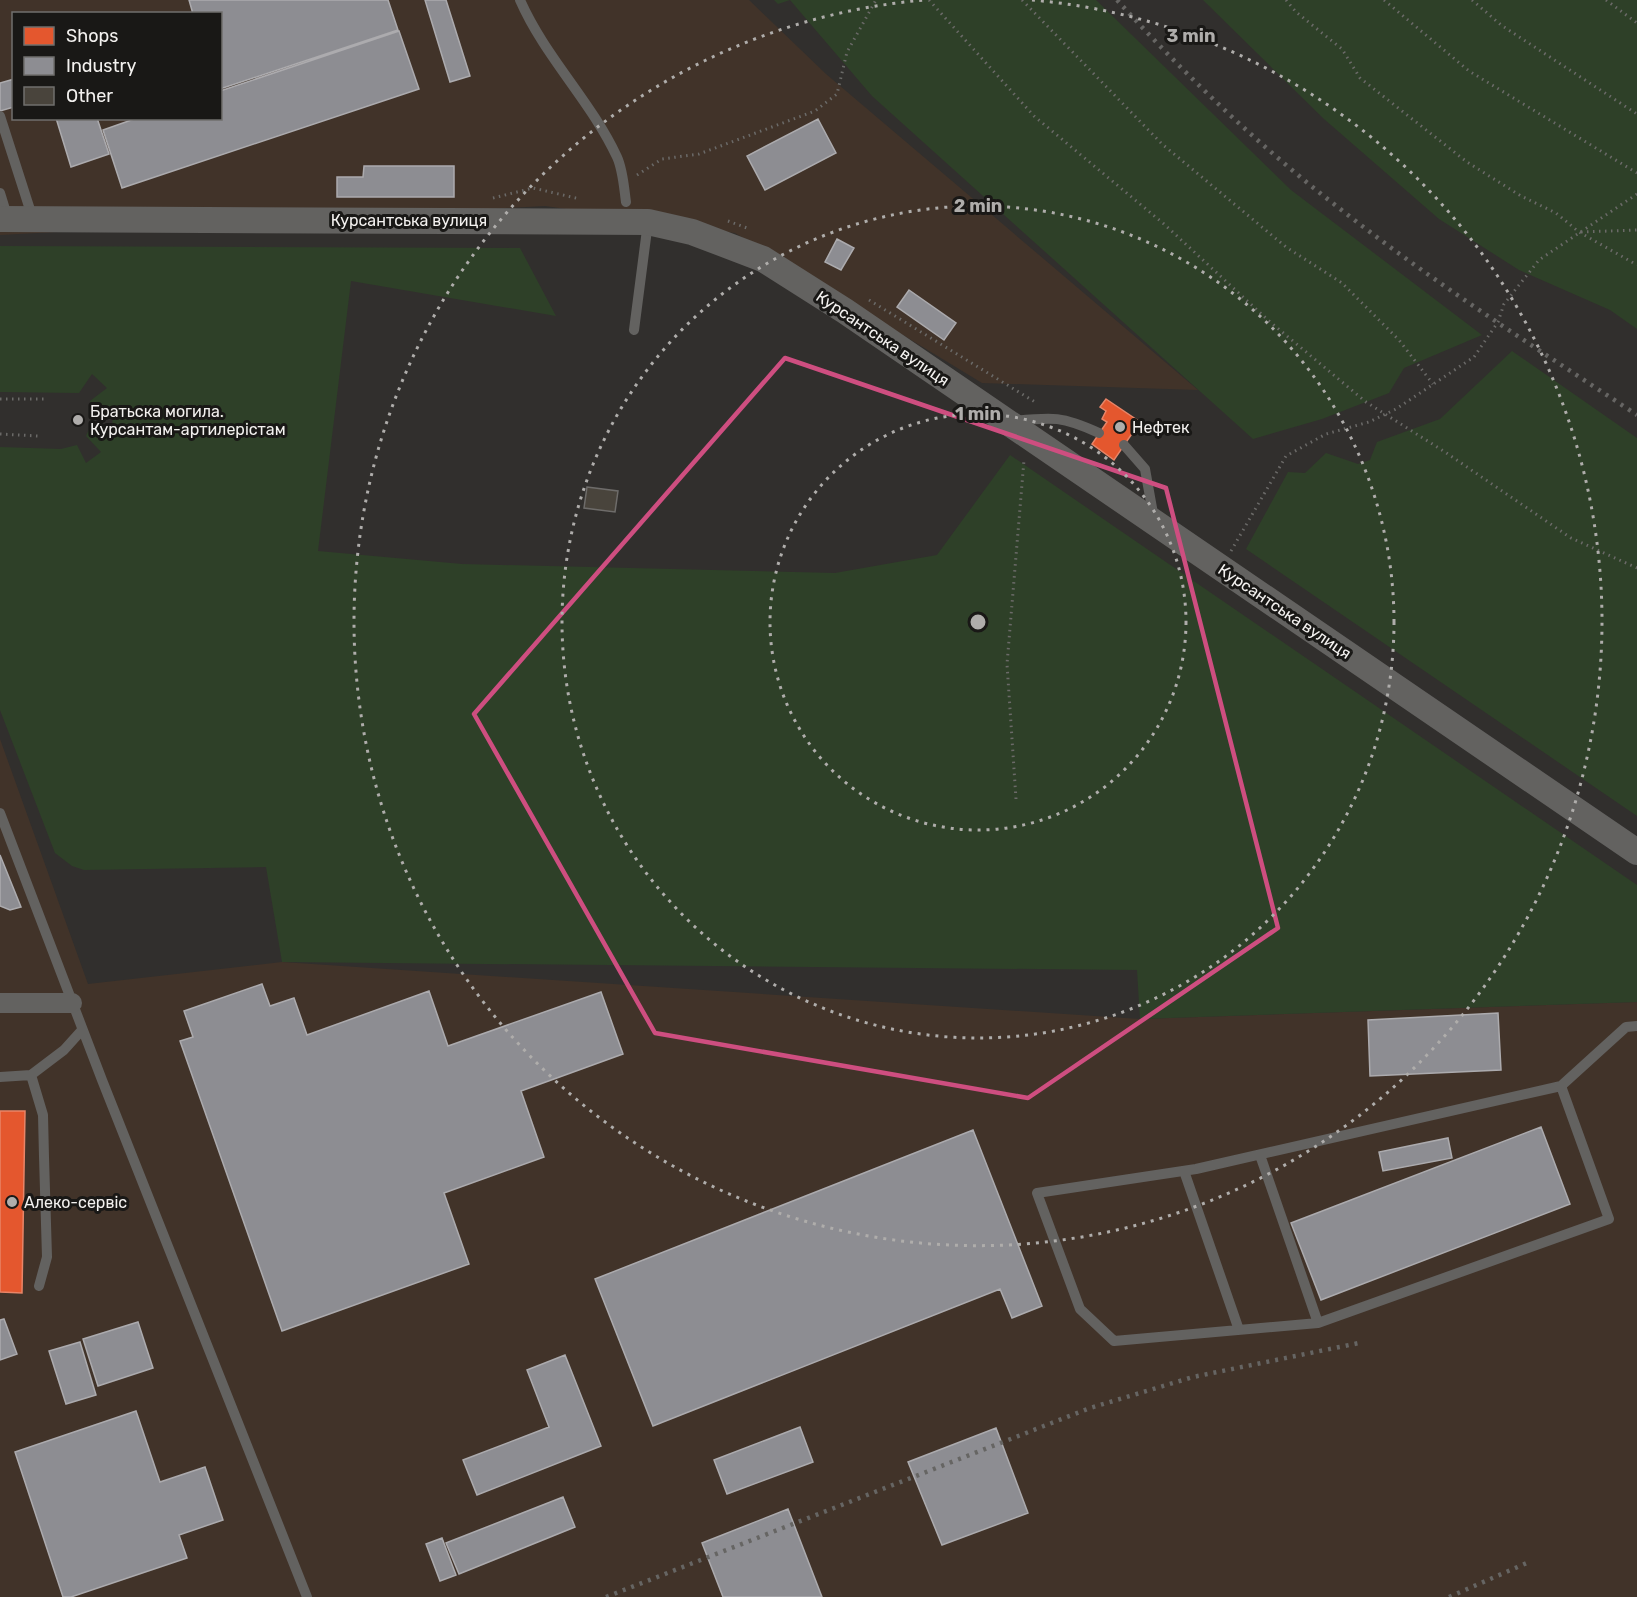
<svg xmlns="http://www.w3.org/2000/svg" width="1637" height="1597" font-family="Rubik,sans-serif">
<rect width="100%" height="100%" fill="#312f2d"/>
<!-- industrial -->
<path fill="#413329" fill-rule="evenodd" d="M0 0H749L826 74 1198 390 982 383 735 233 545 206 0 235ZM14 14H220V118H14Z
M0 739 88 984 282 962 1140 1019 1637 1002V1597H0Z"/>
<!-- green -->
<path fill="#2e4028" d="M774 0H1096L1291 190 1482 335 1404 368 1389 393 1322 419 1253 439 872 96 790 0 778 4Z
M1203 0H1637V329L1610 310 1519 270 1439 219 1324 119Z
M0 246 520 248 556 316 351 281 318 551 462 564 835 573 937 555 1010 455 1637 885V1002L1140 1019 1137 970 282 962 266 867 84 870 72 866 55 853 0 710V447L61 449 77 445 86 463 101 452 86 436 91 425 112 430 113 411 92 414 90 401 107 388 92 374 79 393 0 392Z
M1512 351 1637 438V816L1246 549 1288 472 1305 473 1326 453 1358 464 1370 460 1377 442 1440 419Z"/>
<!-- shops -->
<path fill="#e4572e" stroke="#e88568" stroke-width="1.5" d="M1106 399 1140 422 1114 460 1092 444 1107 422 1102 419 1106 411 1100 407Z
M0 1111H25L22 1293 0 1292Z"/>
<!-- industry -->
<path fill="#8d8d92" stroke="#acabae" stroke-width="1.5" d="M189 0H388L398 30 220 89V14H193Z
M425 0H446L470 76 450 82Z
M399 31 419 89 122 188 103 130 137 118H220V91Z
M14 79V107L0 111V83Z
M56 118H97L109 154 71 167Z
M818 119 836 153 765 190 747 156Z
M364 166H454V197H337V177H363Z
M837 239 854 248 841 270 825 262Z
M909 290 956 323 944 340 897 307Z
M0 855 21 907 10 910 0 906Z
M262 984 270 1006 294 998 307 1035 429 991 448 1046 601 992 623 1054 521 1091 544 1157 444 1193 469 1264 282 1331 180 1041 193 1037 184 1011Z
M1498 1013 1501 1070 1370 1076 1368 1020Z
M1541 1127 1570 1204 1321 1300 1291 1223Z
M973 1130 1042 1306 1012 1318 1000 1289 653 1426 595 1279Z
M1448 1138 1452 1158 1383 1171 1379 1152Z
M4 1319 17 1354 0 1360V1320Z
M138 1322 153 1368 98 1386 83 1339Z
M80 1342 96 1395 66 1404 49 1351Z
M565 1355 601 1446 477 1495 463 1460 549 1427 527 1370Z
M136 1411 160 1482 205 1467 223 1520 179 1535 187 1558 71 1597H63L15 1452Z
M800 1427 813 1462 727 1494 714 1460Z
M996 1428 1028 1513 942 1545 908 1462Z
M563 1497 575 1527 459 1574 446 1543Z
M788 1509 822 1597H723L702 1543Z
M442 1538 456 1575 440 1581 426 1544Z"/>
<!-- building -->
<path fill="#49443c" stroke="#6e6c6a" stroke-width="1.5" d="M587 487 618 491 615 512 584 508Z"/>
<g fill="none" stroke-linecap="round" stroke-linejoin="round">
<!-- path -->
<path stroke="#6b6a68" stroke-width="3" stroke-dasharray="1.5 4.5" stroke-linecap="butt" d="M929 0 1034 116 1164 224 1269 321 1366 402 1445 452 1571 538 1637 568
M1022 0 1162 144 1286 247 1342 283 1399 340 1433 384
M1286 0 1296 12 1342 49 1360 78 1467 162 1521 196 1556 213 1579 232 1637 265
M1384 0 1469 71 1637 173
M1472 0 1501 25 1637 114
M1606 0 1637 23
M637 175 662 159 699 154 815 111 837 94 847 52 876 0
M493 198 533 188 580 199
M728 221 747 228
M1581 232 1637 230
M869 300 1035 402
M0 399H48
M0 434 38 436
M1231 551 1286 456 1326 434 1369 422 1396 409 1474 357 1498 322 1504 304 1539 260 1637 194
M1016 799 1007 664 1024 460"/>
<!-- service -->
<path stroke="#636260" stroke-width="10" d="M520 0C545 57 591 101 617 157 623 170 624 188 626 202
M0 116 33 219
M0 193 8 219
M634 330 648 222
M1013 421C1053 417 1062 416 1099 433
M1124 445 1145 469 1154 519
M0 813 102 1080 307 1597
M31 1075 43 1115 44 1157 47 1257 39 1286
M0 1077 31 1075 64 1050 82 1030
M1260 1155 1318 1323 1609 1219 1561 1086
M1184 1171 1239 1330
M1318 1323 1114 1341 1080 1309 1037 1193 1196 1169 1561 1086 1626 1027 1637 1026"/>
<!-- minor -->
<path stroke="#636260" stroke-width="20" d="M0 1003H72"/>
<!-- tertiary -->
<path stroke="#636260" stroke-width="26" d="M0 219 648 222 692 232 763 259 845 311 1637 852"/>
<!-- rail -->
<path stroke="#666563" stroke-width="4.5" stroke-dasharray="3 6" stroke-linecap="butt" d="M1117 0C1185 75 1259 146 1339 208 1434 283 1536 348 1637 415
M606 1597 1090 1408 1193 1377 1359 1343
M1449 1597 1529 1562"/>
</g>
<!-- marked area -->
<path fill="none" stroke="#ce4e80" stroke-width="4.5" stroke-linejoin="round" d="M785 358 1166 488 1278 928 1028 1098 655 1033 474 714Z"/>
<!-- distance rings -->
<g fill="none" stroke="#afadab" stroke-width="3" stroke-dasharray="3 6">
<circle cx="978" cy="622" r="208"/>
<circle cx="978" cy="622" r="416"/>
<path d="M1032 0A624 624 0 1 1 924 0"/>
</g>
<!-- markers -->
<g fill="#afadab" stroke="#191816" stroke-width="2">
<circle cx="78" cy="420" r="6"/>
<circle cx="1120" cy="427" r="6"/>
<circle cx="12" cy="1202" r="6"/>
</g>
<g text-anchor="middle" stroke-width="6" stroke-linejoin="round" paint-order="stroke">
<!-- street labels -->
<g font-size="16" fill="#f3f1ef" stroke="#191816">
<text x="409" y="226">Курсантська вулиця</text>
<text transform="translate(883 338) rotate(34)" y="6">Курсантська вулиця</text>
<text transform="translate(1285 611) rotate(34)" y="6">Курсантська вулиця</text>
</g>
<!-- poi labels -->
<g font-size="16" fill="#f3f1ef" stroke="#191816" text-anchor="start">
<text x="90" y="417">Братьска могила.<tspan x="90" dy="18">Курсантам-артилерістам</tspan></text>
<text x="1132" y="433">Нефтек</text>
<text x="24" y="1208">Алеко-сервіс</text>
</g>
</g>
<circle cx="978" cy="622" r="9" fill="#afadab" stroke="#191816" stroke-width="3"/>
<g font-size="18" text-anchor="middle" font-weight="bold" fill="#afadab" stroke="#191816" stroke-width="6" stroke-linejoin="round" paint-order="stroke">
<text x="1191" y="42">3 min</text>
<text x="978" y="212">2 min</text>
<text x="978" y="420">1 min</text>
</g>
<!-- legend -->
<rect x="12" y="12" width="210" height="108" fill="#191816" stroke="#706f6d" stroke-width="1.5"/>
<rect x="24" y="27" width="30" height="18" fill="#e4572e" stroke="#706f6d" stroke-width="1.5"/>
<text x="66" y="42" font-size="18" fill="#f3f1ef">Shops</text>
<rect x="24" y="57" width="30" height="18" fill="#8d8d92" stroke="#706f6d" stroke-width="1.5"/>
<text x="66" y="72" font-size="18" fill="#f3f1ef">Industry</text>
<rect x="24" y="87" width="30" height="18" fill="#49443c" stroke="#706f6d" stroke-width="1.5"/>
<text x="66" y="102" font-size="18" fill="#f3f1ef">Other</text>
</svg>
